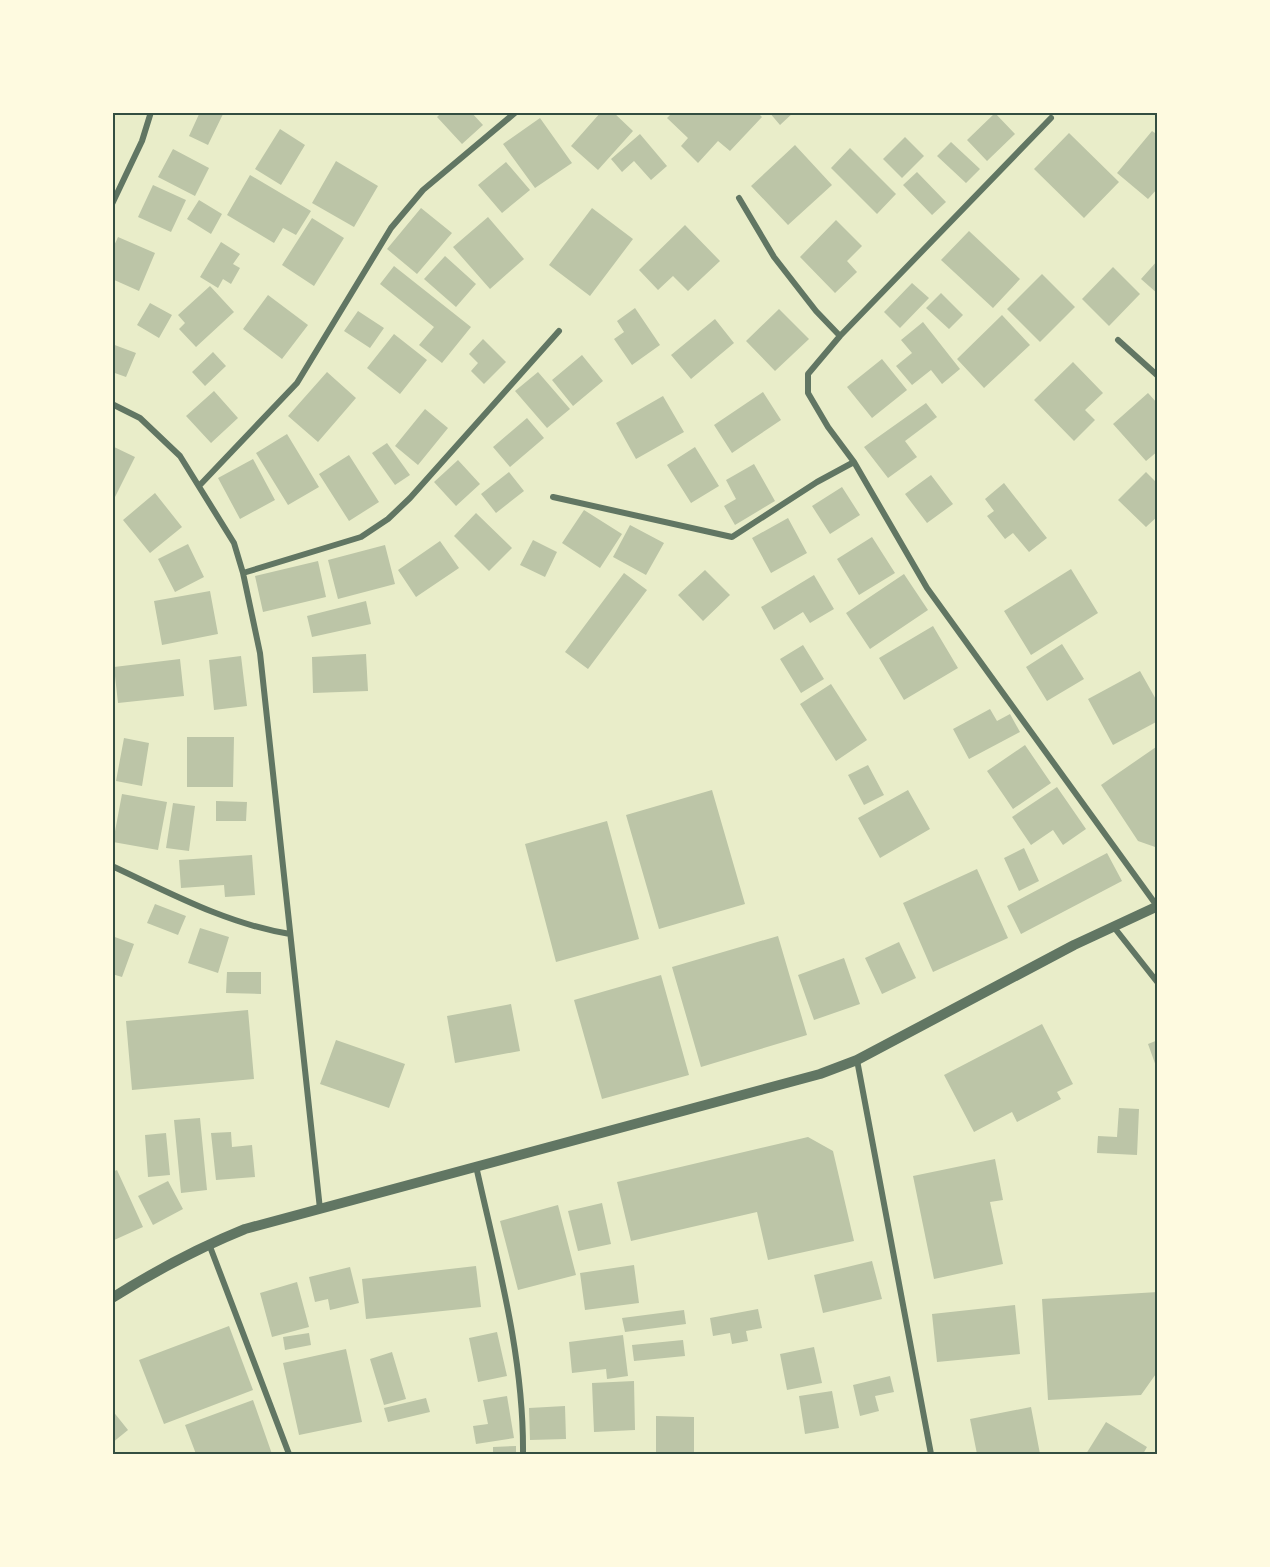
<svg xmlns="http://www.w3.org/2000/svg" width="1270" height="1567" font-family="Roboto,sans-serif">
<rect width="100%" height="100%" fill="#e9edc9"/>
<!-- building -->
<path fill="#bcc5a7" d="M200 112H224L208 145 189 136Z
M442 112H471L483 125 462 144 437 117Z
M601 112H613L633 131 598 170 571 146Z
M673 112H757L762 117 730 151 718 141 698 163 681 146 688 138 667 118Z
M769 112H794L780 125Z
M995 113 1015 134 987 161 967 140Z
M540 118 572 163 535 188 503 144Z
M280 129 305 145 281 185 255 169Z
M1152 131 1158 135V188L1148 199 1117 173Z
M1069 133 1119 182 1084 218 1034 169Z
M640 134 667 166 651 180 634 161 622 172 611 159Z
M905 137 924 156 902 178 883 159Z
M951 142 980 169 966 183 937 156Z
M795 145 832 185 788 225 751 186Z
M850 148 896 194 877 214 831 168Z
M173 149 209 168 195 196 158 177Z
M336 161 378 186 354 227 312 203Z
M506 162 530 190 502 213 478 185Z
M917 172 946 202 932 215 903 185Z
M250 175 311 211 296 235 283 228 274 243 227 215Z
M153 185 186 200 171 232 138 217Z
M199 200 222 214 211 234 187 219Z
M421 208 452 233 417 274 387 249Z
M592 208 633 239 590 296 549 265Z
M488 217 524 259 490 289 453 247Z
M312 218 344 238 314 286 282 265Z
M836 220 862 246 847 261 857 272 835 293 800 257Z
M685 225 720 261 688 291 673 276 658 290 639 270Z
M969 231 1020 279 993 308 941 260Z
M118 237 155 253 139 291 112 279V250Z
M221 242 240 254 233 264 240 268 231 284 223 279 218 288 200 277Z
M445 256 476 284 456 307 424 279Z
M1158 260V294L1141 279Z
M394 266 471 327 442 363 419 345 434 327 380 284Z
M1113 267 1140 294 1109 326 1082 299Z
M1042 274 1075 307 1040 342 1007 309Z
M912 283 929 298 900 328 884 312Z
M210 286 234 312 196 347 179 329 185 323 178 315Z
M941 293 963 315 949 329 926 308Z
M268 295 308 325 282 359 243 329Z
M150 303 172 315 159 338 137 325Z
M635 308 660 345 632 365 614 339 624 332 617 321Z
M779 309 809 339 775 371 746 341Z
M358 311 384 328 370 348 344 331Z
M1002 315 1030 345 984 388 957 359Z
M715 319 734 343 691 379 671 355Z
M923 322 960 369 942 384 931 370 912 385 896 366 912 353 901 340Z
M394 334 427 360 400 394 367 368Z
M483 339 506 362 484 384 471 371 478 363 469 354Z
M112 344 136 353 126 377 112 372Z
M213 352 226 366 205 386 192 372Z
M582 355 603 381 573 406 552 380Z
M882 359 907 390 872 418 847 387Z
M1073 362 1103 393 1085 410 1095 420 1074 441 1034 400Z
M327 372 356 398 318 442 288 416Z
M538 372 570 409 547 428 515 391Z
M214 391 238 418 211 443 186 416Z
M763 392 781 420 732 453 714 425Z
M1148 393 1158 404V451L1146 461 1113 424Z
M663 396 684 432 636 459 616 423Z
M926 403 937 417 905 441 917 457 888 478 864 447Z
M425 409 448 428 418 465 395 446Z
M527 418 544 438 510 467 493 447Z
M287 434 319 487 288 505 256 453Z
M387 443 410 475 395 485 372 453Z
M112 446 135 457 112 503Z
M695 447 719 486 691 503 667 465Z
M349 455 379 502 349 521 319 474Z
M253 459 275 500 240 519 218 478Z
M458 460 480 484 456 506 434 482Z
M754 464 775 501 735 525 724 506 736 499 726 480Z
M509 472 524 491 496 513 481 494Z
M1146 472 1158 484V516L1146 527 1118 500Z
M931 475 953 504 927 523 905 494Z
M1004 483 1047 538 1029 552 1013 533 1005 539 987 516 994 511 985 499Z
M842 487 860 515 830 534 812 506Z
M155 493 182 527 150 553 123 520Z
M584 510 622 534 600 568 562 543Z
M476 513 512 548 489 571 454 536Z
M788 518 807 553 771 573 752 538Z
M630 525 664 543 646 575 613 557Z
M872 537 895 573 859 595 837 559Z
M533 540 557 552 545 577 520 565Z
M440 541 459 568 416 597 398 570Z
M188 544 204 577 175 592 158 559Z
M385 545 395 584 338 599 328 560Z
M318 561 326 597 263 612 255 576Z
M1071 569 1098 613 1031 655 1004 611Z
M705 570 730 595 703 621 678 595Z
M624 573 647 590 588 669 565 652Z
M904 574 928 610 870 649 846 613Z
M814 575 834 609 810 623 803 612 774 630 761 607Z
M210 591 218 634 162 645 154 601Z
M366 601 371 624 312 637 307 616Z
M933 626 958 668 904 700 879 658Z
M1062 644 1084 679 1047 701 1026 667Z
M803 645 824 679 801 693 780 659Z
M366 654 368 691 313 693 312 657Z
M241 656 247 706 214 710 209 660Z
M180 659 184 696 118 703 114 667Z
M1140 671 1158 703V721L1113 745 1088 699Z
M831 684 867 740 836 761 800 704Z
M990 709 997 721 1010 714 1020 732 969 759 953 729Z
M187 737H234L233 787H187Z
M124 738 149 743 142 786 116 781Z
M1025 745 1051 783 1013 809 987 771Z
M1156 747 1158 749V848L1138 841 1101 785Z
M868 765 884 795 864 805 848 775Z
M1057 787 1086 829 1063 845 1053 830 1031 845 1012 817Z
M712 790 745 904 659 929 626 815Z
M908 790 930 829 880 858 858 818Z
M122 794 167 802 158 850 113 842Z
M216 801 247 802 246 821H216Z
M173 803 195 806 189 851 166 848Z
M607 821 639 939 556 962 525 844Z
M1024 848 1039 881 1019 891 1004 858Z
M1107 853 1122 881 1021 934 1007 906Z
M252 855 255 895 225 897 224 885 181 888 179 860Z
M977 869 1008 938 933 972 903 903Z
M155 904 186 916 178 935 147 923Z
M200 928 229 937 218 973 188 963Z
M112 936 134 944 122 977 112 974Z
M778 936 807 1035 701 1067 672 967Z
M899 942 916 978 882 994 865 958Z
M844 958 860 1004 814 1020 798 975Z
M227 972H261V994L226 993Z
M661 975 689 1075 602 1099 574 1000Z
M511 1004 520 1051 455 1063 447 1016Z
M248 1010 254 1079 132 1090 126 1021Z
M1042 1024 1073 1084 1057 1092 1061 1099 1017 1122 1012 1112 974 1132 944 1075Z
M336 1040 405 1064 389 1108 320 1084Z
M1158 1040V1069H1157L1148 1044Z
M1119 1108 1139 1109 1137 1155 1097 1153 1098 1136 1117 1137Z
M200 1118 207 1190 181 1193 174 1120Z
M231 1132 232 1147 252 1145 255 1177 216 1180 211 1133Z
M166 1133 170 1175 148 1177 145 1135Z
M808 1137 833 1151 854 1241 768 1260 757 1212 631 1241 617 1182Z
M995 1159 1003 1200 990 1202 1003 1264 934 1279 913 1176Z
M117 1170 143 1227 112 1241V1172Z
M168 1181 183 1209 153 1225 138 1196Z
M602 1203 611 1244 578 1251 568 1211Z
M558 1205 576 1275 518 1290 500 1221Z
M872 1261 882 1299 823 1313 814 1275Z
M634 1265 639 1303 585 1310 580 1273Z
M476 1266 481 1307 366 1319 362 1279Z
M350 1267 359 1303 330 1310 328 1299 315 1302 309 1277Z
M297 1282 309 1327 272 1337 260 1293Z
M1158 1292V1371L1141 1395 1048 1400 1042 1299Z
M1015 1305 1020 1354 937 1362 932 1314Z
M758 1309 762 1328 746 1331 748 1341 732 1344 730 1333 713 1336 710 1318Z
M684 1310 686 1324 625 1332 622 1318Z
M229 1326 253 1390 164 1424 139 1360Z
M497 1332 507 1376 478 1382 469 1338Z
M309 1333 311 1345 285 1350 283 1337Z
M623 1335 628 1376 607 1379 606 1369 572 1373 569 1342Z
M683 1340 685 1356 634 1361 632 1345Z
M814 1347 822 1383 787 1390 780 1354Z
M346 1349 362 1422 299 1435 283 1363Z
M392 1352 406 1399 384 1405 370 1359Z
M890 1376 894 1392 875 1396 879 1411 860 1416 853 1385Z
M634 1381 635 1430 594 1432 592 1383Z
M832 1391 839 1428 805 1434 799 1396Z
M507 1396 514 1438 476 1444 473 1426 488 1424 483 1400Z
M426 1398 430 1412 388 1422 384 1408Z
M253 1400 272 1454H196L185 1425Z
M565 1406 566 1439 530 1440 529 1408Z
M1031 1407 1040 1454H977L970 1419Z
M112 1410 128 1430 112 1443Z
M656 1416 694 1417V1453H656Z
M1106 1422 1147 1447 1143 1454H1086Z
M516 1446V1454H493V1447Z"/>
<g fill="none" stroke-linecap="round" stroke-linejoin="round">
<!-- minor -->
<path stroke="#617663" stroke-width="6" d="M1051 118 840 336 808 374V393L828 427 854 462 927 588 1157 906
M739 198 774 257 816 311 840 336
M112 204 142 141 151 112
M1118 340 1158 376
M112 404 140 418 180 456 234 543 243 573 260 653 320 1209
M199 486 297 383 391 228 423 190 516 112
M553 497 732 537 817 482 854 462
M243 573 361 537 388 519 410 498 559 331
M112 866C170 893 227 924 290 934
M1113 926 1158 983
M857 1060 931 1454
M476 1166C497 1261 524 1356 523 1454
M209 1244 289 1454"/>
<!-- tertiary -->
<path stroke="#617663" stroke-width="10" d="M112 1298C155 1271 198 1248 245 1229L820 1074 857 1060 1074 945 1158 906"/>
</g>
<!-- border -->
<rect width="1270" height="1567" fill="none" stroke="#fefae0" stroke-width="228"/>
<rect x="114" y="114" width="1042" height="1339" fill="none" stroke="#344e41" stroke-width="2"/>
</svg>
